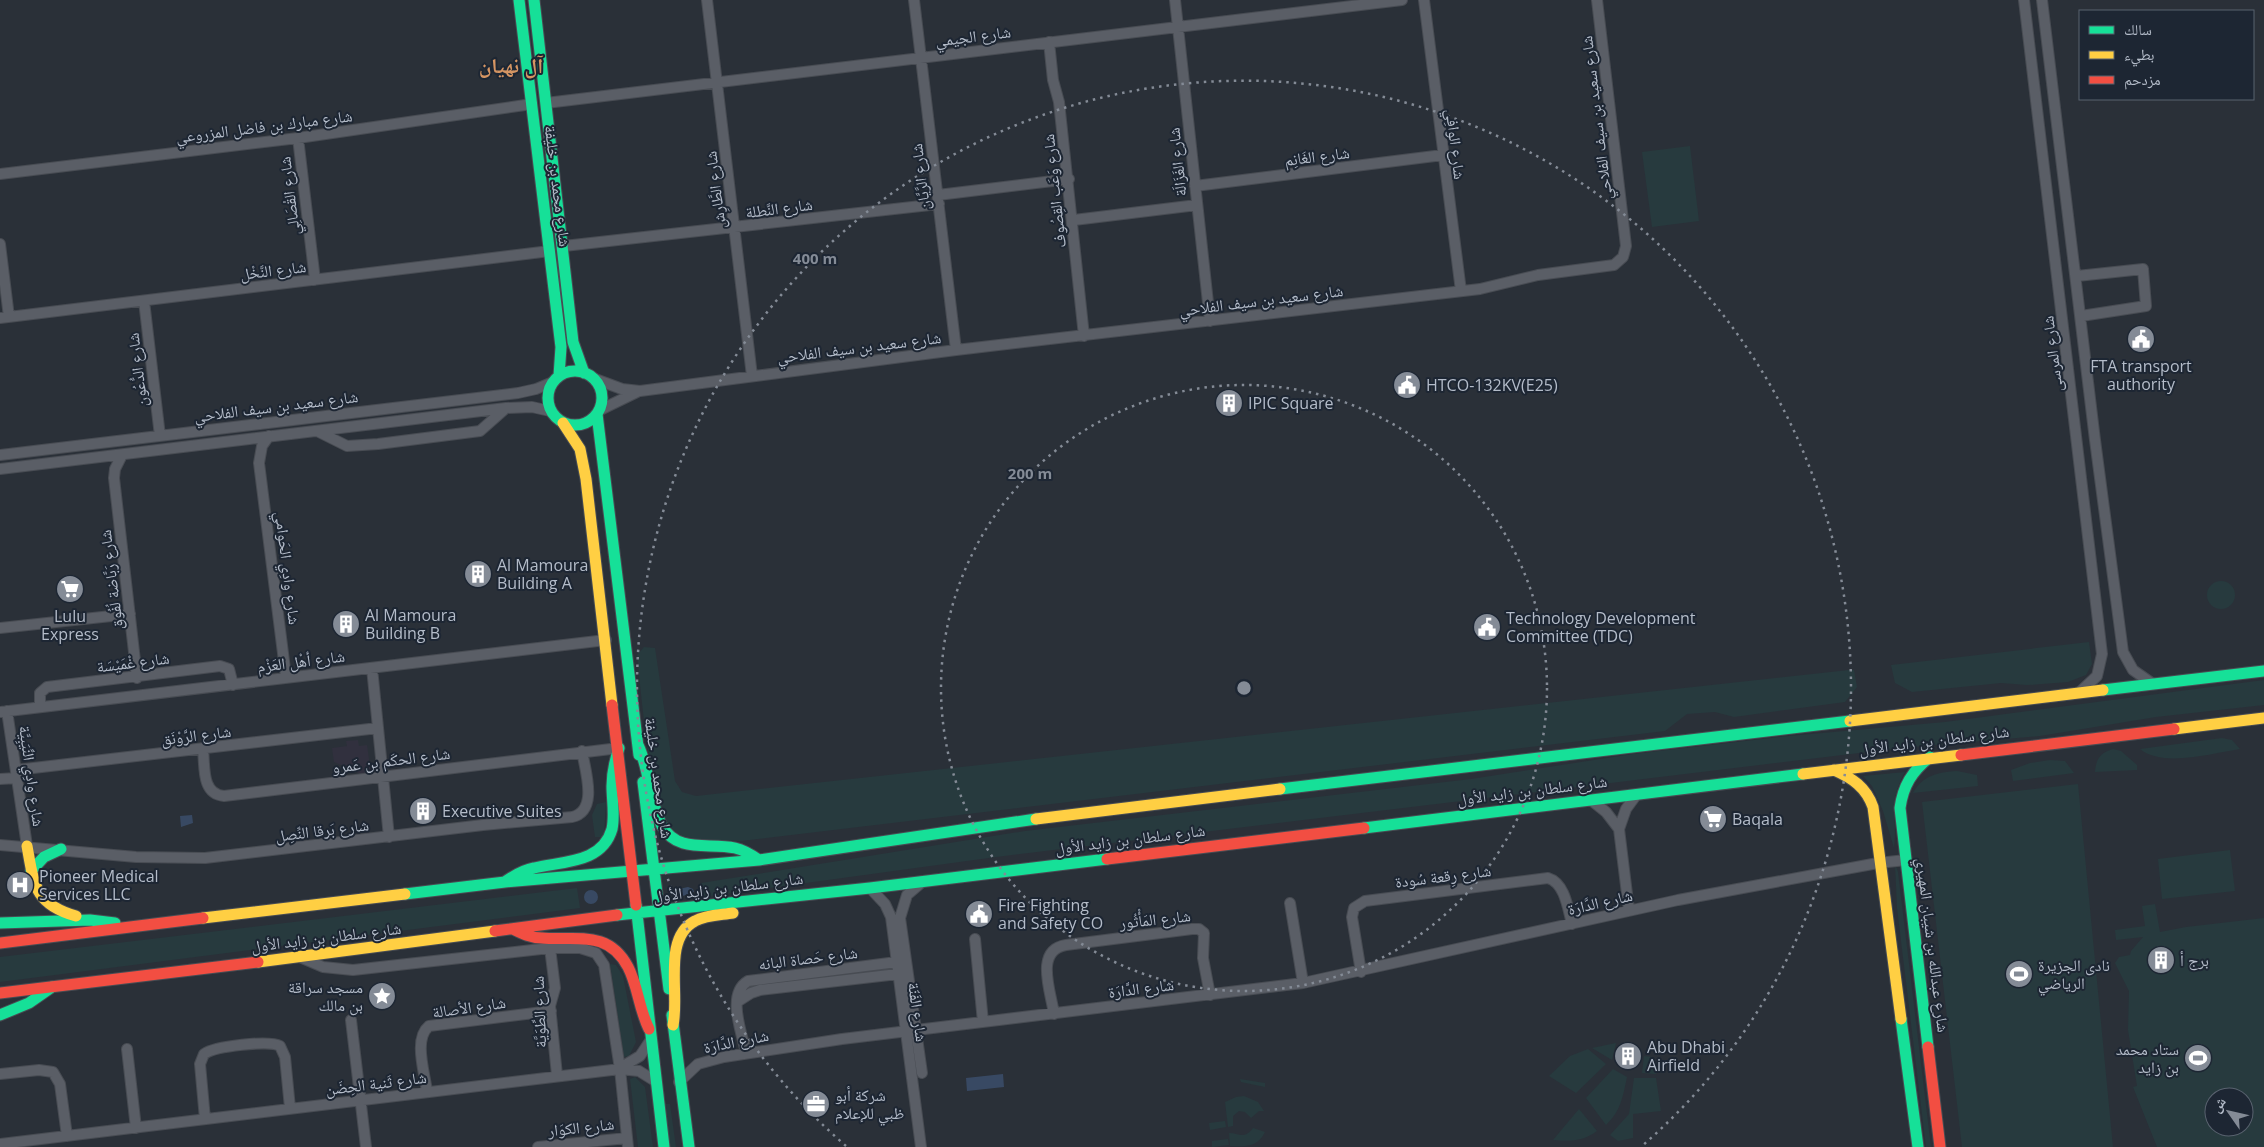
<svg xmlns="http://www.w3.org/2000/svg" width="2264" height="1147" font-family="'Open Sans','Noto Naskh Arabic',sans-serif">
<rect width="100%" height="100%" fill="#2a3038"/>
<!-- medical -->
<path fill="#31303e" d="M358 740 359 746 367 745 371 773 361 774 334 762 332 748 347 746 346 741Z"/>
<!-- green -->
<path fill="#273a3e" fill-rule="evenodd" d="M1690 146 1699 221 1652 227 1642 152Z
M2207 595a14 14 0 1 1 28 0a14 14 0 1 1-28 0Z
M2089 642 2092 664 2086 675 2068 682 2027 685 2001 683 1912 692 1895 683 1891 665Z
M644 647 655 648 675 781 682 792 696 796 1849 670H1854L1857 687 1845 702 1734 717 1715 712 1687 714 1665 731 741 841C725 840 685 841 674 832 650 814 641 688 637 655Z
M2264 680V705L2156 717 2040 736 1901 748 996 857 704 897 701 883 1025 831 1471 779 1633 754 1789 736 1945 722Z
M2222 738 2232 740 2240 749C2213 753 2163 768 2140 749Z
M2113 749 2121 751 2137 765V770L2095 772C2096 759 2100 753 2113 749Z
M2050 760 2065 761 2074 773 2013 781 2011 770 2030 763Z
M1957 771 1977 775 1978 786 1913 793C1922 776 1938 772 1957 771Z
M1905 772C1887 804 1898 816 1894 848L1883 811 1872 786 1863 776Z
M2078 784 2113 1147H1962L1922 802Z
M606 802 604 837H595L592 815 597 804Z
M2230 850 2235 891 2162 899 2158 859Z
M1895 864 1898 872 1931 1147H1926L1897 908Z
M577 888 580 908 0 982V957Z
M2155 904 2160 932 2186 927 2264 918V1147H2157L2133 1087 2137 1086 2128 1030 2129 991 2115 963 2119 957 2130 955 2131 951 2143 937 2116 940 2115 930 2145 926 2142 906ZM2214 1097H2244V1127H2214Z
M610 964 616 965 623 976 636 1042 629 1056 624 1057Z
M1616 1043 1612 1060 1592 1048Z
M1588 1049 1606 1064 1576 1093 1549 1076 1570 1056Z
M1644 1056 1653 1057 1656 1074 1642 1073Z
M1613 1069 1627 1077C1623 1096 1621 1111 1606 1125L1586 1098Z
M635 1077 645 1087 653 1147H638L630 1079Z
M1634 1078H1656L1661 1111 1633 1114V1138L1618 1141 1610 1135 1629 1114Z
M1240 1079 1265 1083V1087L1241 1082Z
M1244 1096 1258 1102 1264 1111H1259L1251 1118 1245 1112 1239 1111 1233 1116V1126L1228 1127 1225 1102 1236 1097Z
M663 1104H670L676 1147H669Z
M1579 1109 1597 1131C1582 1142 1571 1141 1553 1140Z
M1225 1121 1226 1127 1210 1130 1209 1123Z
M1253 1128 1265 1132C1258 1147 1245 1147 1230 1146L1229 1133C1239 1133 1244 1140 1253 1128Z
M1228 1139 1229 1145 1212 1147V1141Z"/>
<!-- water -->
<path fill="#384963" d="M192 815 193 823 181 827 180 816Z
M688 887 693 889 694 892 683 896 676 893 679 889Z
M584 897a7 7 0 1 1 14 0a7 7 0 1 1-14 0Z
M1003 1074 1004 1087 967 1091 966 1078Z"/>
<g fill="none" stroke-linecap="round" stroke-linejoin="round">
<!-- street casing -->
<g stroke="#484c53" stroke-width="12">
<path id="street" d="M707 0 752 376
M914 0 956 350
M1175 0 1210 321
M1424 0 1461 291
M2024 0 2102 654 2097 676 2081 691
M2042 0 2095 440 2123 652 2133 670 2153 684
M1049 42 1053 80 1059 102 1084 336
M546 103 1402 0
M298 138 315 280
M0 174 298 138 532 104
M1195 186 1443 155
M938 195 1069 179
M1074 220 1197 205
M0 244 9 317
M564 246 939 204
M2077 276 2143 269 2146 306 2081 316
M144 301 160 436
M0 318 550 251
M595 379 622 389 640 391 956 350 1480 289 1538 275 1614 265 1623 257 1626 246 1597 0
M600 410 637 392
M317 431 347 446 378 444 480 431 506 408
M269 436 262 446 259 463 286 677
M0 455 518 393 536 389 553 382
M122 455 115 469 114 478 137 678
M0 469 506 408 532 407 550 411
M0 628 130 614
M372 668 389 837
M40 707V693L47 687 220 666 229 669 233 685
M7 711 27 846
M0 712 606 640
M203 749C205 766 201 794 224 796L619 748
M16 770 378 728
M0 779 17 778
M1591 800 1606 812 1619 829
M0 845 136 857 205 858 483 825 572 817C599 811 585 770 582 751
M921 883 907 895 900 918 922 1073
M870 888 885 904 891 917 921 1147
M1290 903 1303 983
M1629 910 1619 829 1626 809 1637 794
M975 939 983 1022
M550 948 555 988 550 1006 557 1075
M302 958 323 967 353 970 550 948H580L596 953 604 965 620 1069 628 1147
M1361 972 1352 917 1354 908 1365 901 1548 878C1565 883 1568 909 1572 924
M737 1002 751 993 760 990 898 974
M1054 1014C1051 992 1034 950 1066 945L1192 929H1199L1204 933 1203 958 1210 995
M351 1020 366 1147
M127 1049 136 1128
M746 1053C742 1033 726 994 748 981L897 962
M620 1068 640 1056 650 1041
M0 1074 39 1070 53 1072 60 1084 67 1136
M679 1082 698 1064 724 1057 842 1039 1303 983 1678 900 1878 863 1906 860
M427 1092C425 1073 413 1039 429 1026L551 1011
M205 1119 200 1064 204 1054C215 1046 269 1040 280 1046L285 1057 290 1108
M0 1144 620 1069 639 1071 655 1081
M538 1147 627 1138"/>
</g>
<!-- fast casing -->
<g stroke="#484c53" stroke-width="13">
<path id="fast" d="M519 0 561 347 559 376
M534 0 573 342 584 373
M548 398a27 27 0 1 1 54 0a27 27 0 1 1-54 0Z
M597 414 639 755
M2103 690 2264 671
M638 745C650 770 649 801 662 826 678 854 709 842 735 848 744 850 752 855 759 860
M643 782 669 989
M1280 789 1850 721
M1364 828 1803 774
M31 871 44 857 61 849
M506 881C515 875 523 870 534 868 562 861 602 864 612 829 615 815 612 800 612 786 612 773 615 760 619 748
M405 894 505 882 759 860 1036 819
M636 905 664 1147
M617 915 870 888 1107 859
M0 923 90 920 115 923
M0 1015 29 1003 52 987
M672 1015 689 1147
M1901 1019 1918 1147
M1928 1047 1900 808C1903 786 1912 771 1930 757"/>
</g>
<!-- slow casing -->
<g stroke="#484c53" stroke-width="13">
<path id="slow" d="M563 423 580 449 586 479 612 705
M1850 721 2103 690
M2174 729 2264 718
M1834 770C1852 778 1866 787 1873 807L1901 1019
M1803 774 1961 755
M1036 819 1280 789
M27 846C34 884 34 904 76 916
M203 918 405 894
M258 962 495 931
M673 1025C680 994 662 938 695 921 706 915 721 915 733 913"/>
</g>
<!-- jam casing -->
<g stroke="#484c53" stroke-width="13">
<path id="jam" d="M612 705 636 905
M1961 755 2174 729
M1107 859 1364 828
M513 929C523 934 531 938 542 938 576 941 608 929 628 967 638 986 639 1009 649 1029
M495 931 617 915
M0 943 203 918
M0 993 258 962
M1928 1047 1940 1147"/>
</g>
<!-- street -->
<use href="#street" stroke="#5a5e66" stroke-width="10"/>
<!-- fast -->
<use href="#fast" stroke="#16e098" stroke-width="11"/>
<!-- slow -->
<use href="#slow" stroke="#ffcf43" stroke-width="11"/>
<!-- jam -->
<use href="#jam" stroke="#f24e42" stroke-width="11"/>
</g>
<!-- distance rings -->
<g fill="none" stroke="#848b96" stroke-width="2.5" stroke-dasharray="2.5 5">
<circle cx="1244" cy="688" r="303"/>
<path d="M846 1146A607 607 0 1 1 1642 1146"/>
</g>
<!-- icons -->
<defs>
<g id="civic-disc" transform="scale(1.4375)"><circle r="9.5" fill="#848b96" stroke="#1d2633"/><path d="M-.6-6.5H3V-4.5H.6V-3L4-1V1h2V6H-6V1h2V-1L-.6-3ZM-1.2 2.5V6h2.4V2.5Z" fill="#fff"/></g>
<g id="building-disc" transform="scale(1.4375)"><circle r="9.5" fill="#848b96" stroke="#1d2633"/><path d="M-4-6H4V6H1V3H-1V6H-4ZM-2.5-4.3h1.7v1.8h-1.7ZM.8-4.3h1.7v1.8H.8ZM-2.5-1h1.7V.8h-1.7ZM.8-1h1.7V.8H.8Z" fill="#fff"/></g>
<g id="supermarket-disc" transform="scale(1.4375)"><circle r="9.5" fill="#848b96" stroke="#1d2633"/><path d="M-6-5.5h2.5l.6 2H6L4.5 2H-2.5L-4.4-4H-6ZM-1.5 3.2a1.3 1.3 0 1 0 .1 0ZM3 3.2a1.3 1.3 0 1 0 .1 0Z" fill="#fff"/></g>
<g id="hospital-disc" transform="scale(1.4375)"><circle r="9.5" fill="#848b96" stroke="#1d2633"/><path d="M-5-5h3v3.5h4V-5h3V5h-3V1.5h-4V5h-3Z" fill="#fff"/></g>
<g id="stadium-disc" transform="scale(1.4375)"><circle r="9.5" fill="#848b96" stroke="#1d2633"/><path d="M0-5a6.5 5 0 1 0 0 10a6.5 5 0 1 0 0-10ZM-3.5-1.8h7v3.6h-7Z" fill="#fff"/></g>
<g id="sight-disc" transform="scale(1.4375)"><circle r="9.5" fill="#848b96" stroke="#1d2633"/><path d="M0-6L1.8-2.2L6-1.7L2.9 1.2L3.7 5.4L0 3.3L-3.7 5.4L-2.9 1.2L-6-1.7L-1.8-2.2Z" fill="#fff"/></g>
<g id="office-disc" transform="scale(1.4375)"><circle r="9.5" fill="#848b96" stroke="#1d2633"/><path d="M-6-3h4V-5.5h4V-3h4V5H-6ZM-1-4.5V-3h2v-1.5ZM-6 0V1H6V0Z" fill="#fff"/></g>
</defs>
<g fill-rule="evenodd">
<use href="#civic-disc" x="2141" y="339"/>
<use href="#civic-disc" x="1407" y="385"/>
<use href="#building-disc" x="1229" y="403"/>
<use href="#building-disc" x="478" y="574"/>
<use href="#supermarket-disc" x="70" y="589"/>
<use href="#building-disc" x="346" y="624"/>
<use href="#civic-disc" x="1487" y="627"/>
<use href="#building-disc" x="423" y="811"/>
<use href="#supermarket-disc" x="1713" y="819"/>
<use href="#hospital-disc" x="20" y="885"/>
<use href="#civic-disc" x="979" y="914"/>
<use href="#building-disc" x="2161" y="960"/>
<use href="#stadium-disc" x="2019" y="974"/>
<use href="#sight-disc" x="382" y="996"/>
<use href="#building-disc" x="1628" y="1056"/>
<use href="#stadium-disc" x="2198" y="1058"/>
<use href="#office-disc" x="816" y="1104"/>
</g>
<g text-anchor="middle" stroke-width="4" stroke-linejoin="round" paint-order="stroke">
<!-- street labels -->
<g font-size="16" fill="#b4bcc9" stroke="#1d2633">
<text transform="translate(973 36) rotate(-7)" y="6">شارع الجيمي</text>
<text transform="translate(1596 118) rotate(-97)" y="6">شارع سعيد بن سيف الفلاحي</text>
<text transform="translate(264 126) rotate(-7)" y="6">شارع مبارك بن فاضل المزروعي</text>
<text transform="translate(1456 144) rotate(83)" y="6">شارع الوافِي</text>
<text transform="translate(1317 156) rotate(-7)" y="6">شارع الغَانِم</text>
<text transform="translate(1177 162) rotate(-96)" y="6">شارع الغَزَالَة</text>
<text transform="translate(920 177) rotate(-97)" y="6">شارع الرَّيَّان</text>
<text transform="translate(558 186) rotate(83)" y="6">شارع محمد بن خليفة</text>
<text transform="translate(715 190) rotate(-97)" y="6">شارع الطَّارِش</text>
<text transform="translate(1054 191) rotate(-96)" y="6">شارع وَعَب القِصُوف</text>
<text transform="translate(289 196) rotate(-97)" y="6">شارع القْصَالِي</text>
<text transform="translate(779 208) rotate(-7)" y="6">شارع النَّطلة</text>
<text transform="translate(273 270) rotate(-7)" y="6">شارع النَّخْل</text>
<text transform="translate(1261 300) rotate(-7)" y="6">شارع سعيد بن سيف الفلاحي</text>
<text transform="translate(859 347) rotate(-7)" y="6">شارع سعيد بن سيف الفلاحي</text>
<text transform="translate(2052 354) rotate(-97)" y="6">شارع المرسى</text>
<text transform="translate(137 370) rotate(-97)" y="6">شارع الدُّعُون</text>
<text transform="translate(276 406) rotate(-7)" y="6">شارع سعيد بن سيف الفلاحي</text>
<text transform="translate(288 568) rotate(83)" y="6">شارع وادِي الحَوامي</text>
<text transform="translate(111 580) rotate(-97)" y="6">شارع رَبَّاضة لُفُوق</text>
<text transform="translate(301 661) rotate(-7)" y="6">شارع أهْل العَزْم</text>
<text transform="translate(133 662) rotate(-7)" y="6">شارع غْمَيْسَة</text>
<text transform="translate(196 735) rotate(-7)" y="6">شارع الرَّوْنَق</text>
<text transform="translate(1934 740) rotate(-7)" y="6">شارع سلطان بن زايد الأول</text>
<text transform="translate(391 760) rotate(-7)" y="6">شارع الحكَم بن عَمرو</text>
<text transform="translate(32 776) rotate(82)" y="6">شارع وادِي النِّيَبِيَّة</text>
<text transform="translate(659 778) rotate(82)" y="6">شارع محمد بن خليفة</text>
<text transform="translate(1532 790) rotate(-7)" y="6">شارع سلطان بن زايد الأول</text>
<text transform="translate(322 830) rotate(-7)" y="6">شارع بَرقا النِّصِل</text>
<text transform="translate(1130 839) rotate(-7)" y="6">شارع سلطان بن زايد الأول</text>
<text transform="translate(1443 876) rotate(-7)" y="6">شارع رِقعة سُودة</text>
<text transform="translate(728 887) rotate(-7)" y="6">شارع سلطان بن زايد الأول</text>
<text transform="translate(1600 902) rotate(-13)" y="6">شارع الدَّارَة</text>
<text transform="translate(1155 919) rotate(-6)" y="6">شارع المَأْثُور</text>
<text transform="translate(326 937) rotate(-7)" y="6">شارع سلطان بن زايد الأول</text>
<text transform="translate(1933 945) rotate(83)" y="6">شارع عبدالله بن شيبان المهيري</text>
<text transform="translate(808 958) rotate(-7)" y="6">شارع حَصاة البانه</text>
<text transform="translate(1141 988) rotate(-7)" y="6">شارع الدَّارَة</text>
<text transform="translate(469 1007) rotate(-8)" y="6">شارع الأصالة</text>
<text transform="translate(539 1012) rotate(-92)" y="6">شارع الطِّوَيَّة</text>
<text transform="translate(918 1012) rotate(82)" y="6">شارع الفَنّة</text>
<text transform="translate(736 1041) rotate(-11)" y="6">شارع الدَّارَة</text>
<text transform="translate(376 1083) rotate(-7)" y="6">شارع ثَنية الحِضَن</text>
<text transform="translate(581 1127) rotate(-6)" y="6">شارع الكوَار</text>
</g>
<!-- poi labels -->
<g font-size="16" fill="#b4bcc9" stroke="#1d2633" text-anchor="start">
<text x="2141" y="372" text-anchor="middle">FTA transport<tspan x="2141" dy="18">authority</tspan></text>
<text x="1426" y="391">HTCO-132KV(E25)</text>
<text x="1248" y="409">IPIC Square</text>
<text x="497" y="571">Al Mamoura<tspan x="497" dy="18">Building A</tspan></text>
<text x="365" y="621">Al Mamoura<tspan x="365" dy="18">Building B</tspan></text>
<text x="70" y="622" text-anchor="middle">Lulu<tspan x="70" dy="18">Express</tspan></text>
<text x="1506" y="624">Technology Development<tspan x="1506" dy="18">Committee (TDC)</tspan></text>
<text x="442" y="817">Executive Suites</text>
<text x="1732" y="825">Baqala</text>
<text x="39" y="882">Pioneer Medical<tspan x="39" dy="18">Services LLC</tspan></text>
<text x="998" y="911">Fire Fighting<tspan x="998" dy="18">and Safety CO</tspan></text>
<text x="2180" y="966">برج أ</text>
<text x="2038" y="971">نادى الجزيرة<tspan x="2038" dy="18">الرياضي</tspan></text>
<text x="363" y="993" text-anchor="end">مسجد سراقة<tspan x="363" dy="18">بن مالك</tspan></text>
<text x="1647" y="1053">Abu Dhabi<tspan x="1647" dy="18">Airfield</tspan></text>
<text x="2179" y="1055" text-anchor="end">ستاد محمد<tspan x="2179" dy="18">بن زايد</tspan></text>
<text x="835" y="1101">شركة أبو<tspan x="835" dy="18">ظبي للإعلام</tspan></text>
</g>
<!-- district labels -->
<g font-size="21" font-weight="bold" fill="#d59563" stroke="#1d2633">
<text x="511" y="73">آل نهيان</text>
</g>
</g>
<circle cx="1244" cy="688" r="8" fill="#848b96" stroke="#1d2633" stroke-width="2.5"/>
<g font-size="15" text-anchor="middle" font-weight="bold" fill="#848b96" stroke="#1d2633" stroke-width="4" stroke-linejoin="round" paint-order="stroke">
<text x="815" y="264">400 m</text>
<text x="1030" y="479">200 m</text>
</g>
<!-- legend -->
<rect x="2079" y="10" width="175" height="90" fill="#1d2633" stroke="#59626f"/>
<rect x="2089" y="26" width="25" height="8" fill="#16e098" stroke="#59626f"/>
<text x="2124" y="35" font-size="15" fill="#b4bcc9">سالك</text>
<rect x="2089" y="51" width="25" height="8" fill="#ffcf43" stroke="#59626f"/>
<text x="2124" y="60" font-size="15" fill="#b4bcc9">بطيء</text>
<rect x="2089" y="76" width="25" height="8" fill="#f24e42" stroke="#59626f"/>
<text x="2124" y="85" font-size="15" fill="#b4bcc9">مزدحم</text>
<!-- north arrow -->
<g transform="translate(2229 1112) rotate(304)"><circle r="24" fill="#1d2633" stroke="#59626f"/>
<path d="M0-4L9 19L0 12L-9 19Z" fill="#848b96"/>
<text y="-8" font-size="14" font-weight="bold" text-anchor="middle" fill="#b4bcc9">ش</text>
</g>
</svg>
